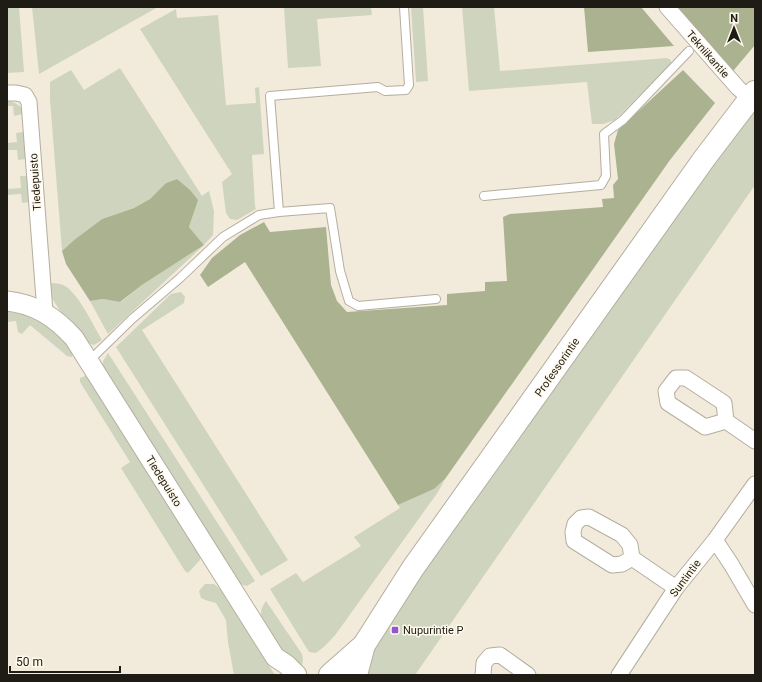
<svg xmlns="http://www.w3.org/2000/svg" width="762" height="682" font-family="Roboto,sans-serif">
<rect width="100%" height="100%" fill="#f2ebdb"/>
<!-- green -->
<path fill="#cfd4be" d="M7 7H19L24 72 7 73Z
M32 7H158L39 74Z
M284 7H371L372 15 317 19 321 66 288 68Z
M411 7H423L428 81 416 82Z
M462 7H494L500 71 667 58 671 60V64L615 120 603 124H592L587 82 469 91Z
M176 9 177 18 218 15 226 105 256 103 255 88 259 87 264 154 252 155 255 206 256 209 237 220 230 219 226 213 222 182 232 174 140 29Z
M120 68 202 196 209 191 214 211 213 235 204 245 108 334 90 301 103 299 121 302 142 285 204 245 189 227 193 215 177 179 166 183 150 199 134 208 102 219 74 240 62 251 50 100V82L71 70 84 90Z
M755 94V185L415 675H362L370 636Z
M7 101C13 101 17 104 22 108L23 114 14 116 13 106H7Z
M23 132 26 159 18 160 17 150H7V143L17 142 16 133Z
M20 176H27L29 202 22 203 21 194 7 195V189L21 188Z
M50 283C58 283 65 284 70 290 82 301 93 325 102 340L94 345 87 343 70 320 60 311 52 298Z
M181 292 185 297 184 303 142 330 288 560 261 576 116 347 171 294Z
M7 311 22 314 52 328 73 351 72 357 67 356 30 325 22 334 18 332 16 321 7 322Z
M108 353 255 581 247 586 239 584 103 368V361Z
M88 375 200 554V560L188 573 185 571 121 468 130 462 80 382V378Z
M445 479 438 492 336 634 325 646 316 653 309 652 270 589 296 573 303 582 361 546 354 537 400 508 398 505 434 489Z
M205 584H214L220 589 275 675H234L228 642 226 620 216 603 208 601 201 598 199 591Z
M266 601 302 654C303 660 304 664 299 669L292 666 262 621C260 612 261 608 266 601Z"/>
<!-- forest -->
<path fill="#abb290" d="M584 7H641L674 46 588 52Z
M667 7H755V45L728 77Z
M683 70 715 103 670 160 445 479 434 489 398 505 245 262 208 287 200 275 212 258 240 235 264 222 270 232 326 227 331 285 337 301 347 312 447 305V294L485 291V282L507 281 503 217 510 214 603 207 602 199 614 198 613 185 618 179 614 144 618 130Z
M177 179 190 190 198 200 189 227 204 245 142 285 120 302 103 299 90 301 66 264 62 251 74 240 102 219 134 208 150 199 166 183Z"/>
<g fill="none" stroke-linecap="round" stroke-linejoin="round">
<!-- service casing -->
<g stroke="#b5ae9f" stroke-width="10">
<path id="service" d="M484 196 601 185 606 176 604 134 623 120 689 51
M279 212 330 208 340 271 349 301 358 306 436 299
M89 361 132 319 180 278 223 237 259 215 279 212 270 96 378 87 385 91 406 90 409 85 404 7"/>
</g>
<!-- minor casing -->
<g stroke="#b5ae9f" stroke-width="17">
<path id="minor" d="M667 7 738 88 755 103
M7 93H16L25 95 29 102 45 312
M726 421 705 427 668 403 666 391 676 378H686L724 403 726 421 755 441
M715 540 731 564 755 605
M632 558 622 564 612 565 574 541 573 532 575 524 581 518 589 517 622 535 630 545 632 558 676 588
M483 675 484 663 490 656 500 655 528 675
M619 675 676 588 715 540 755 484"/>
</g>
<!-- tertiary casing -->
<g stroke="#b5ae9f" stroke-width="21">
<path id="tertiary" d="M7 301C35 304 55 317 74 338L275 657 287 665 297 675"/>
</g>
<!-- secondary casing -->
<g stroke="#b5ae9f" stroke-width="24">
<path id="secondary" d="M330 675 364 645
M356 675 364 645 413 568 704 159 755 92"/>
</g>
<!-- service -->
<use href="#service" stroke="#fff" stroke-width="8"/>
<!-- minor -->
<use href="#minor" stroke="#fff" stroke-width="15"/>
<!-- tertiary -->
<use href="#tertiary" stroke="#fff" stroke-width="19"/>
<!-- secondary -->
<use href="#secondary" stroke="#fff" stroke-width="22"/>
</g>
<!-- markers -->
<rect fill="#9256cd" stroke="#fef9eb" stroke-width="1.5" x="391" y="626" width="8" height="8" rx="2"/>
<g text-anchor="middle" stroke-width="3" stroke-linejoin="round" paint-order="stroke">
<!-- street labels -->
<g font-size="11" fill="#1f1c16" stroke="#fef9eb">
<text transform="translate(708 54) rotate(49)" y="4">Tekniikantie</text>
<text transform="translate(35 182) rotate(-94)" y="4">Tiedepuisto</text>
<text transform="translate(557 367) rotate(-55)" y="4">Professorintie</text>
<text transform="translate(164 481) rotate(58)" y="4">Tiedepuisto</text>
<text transform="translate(685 578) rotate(-53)" y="4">Suntintie</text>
</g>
<!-- poi labels -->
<g font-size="11" fill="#1f1c16" stroke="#fef9eb" text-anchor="start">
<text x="403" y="634">Nupurintie P</text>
</g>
</g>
<!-- border -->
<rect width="762" height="682" fill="none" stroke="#1f1c16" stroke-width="16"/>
<!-- north arrow -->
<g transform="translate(734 28)" stroke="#fef9eb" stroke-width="3" paint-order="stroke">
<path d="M0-3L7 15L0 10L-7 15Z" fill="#1f1c16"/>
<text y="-6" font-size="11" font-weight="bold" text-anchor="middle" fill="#1f1c16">N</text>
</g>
<!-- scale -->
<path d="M10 666v6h110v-6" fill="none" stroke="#1f1c16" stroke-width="2"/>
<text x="16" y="666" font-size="12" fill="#1f1c16" stroke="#fef9eb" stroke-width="3" paint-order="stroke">50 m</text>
</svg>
